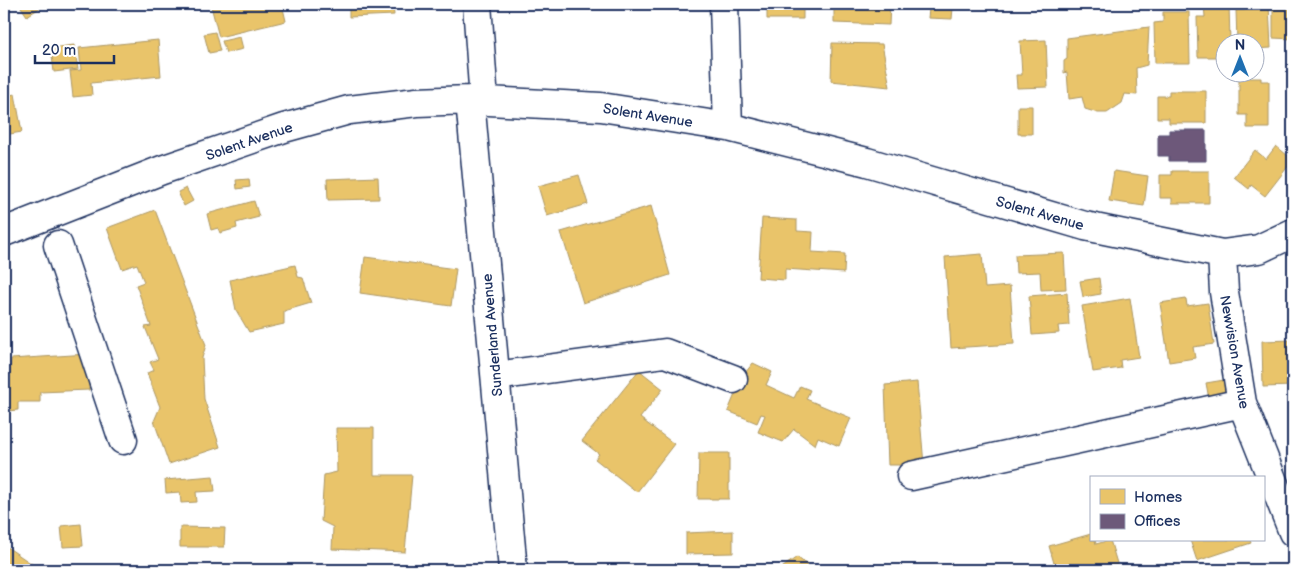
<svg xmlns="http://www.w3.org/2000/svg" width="1297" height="574" font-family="'Balsamiq Sans',sans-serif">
<rect width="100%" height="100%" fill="#fff"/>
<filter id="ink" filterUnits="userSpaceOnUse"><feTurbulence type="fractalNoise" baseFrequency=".02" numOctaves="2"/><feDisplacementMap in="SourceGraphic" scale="10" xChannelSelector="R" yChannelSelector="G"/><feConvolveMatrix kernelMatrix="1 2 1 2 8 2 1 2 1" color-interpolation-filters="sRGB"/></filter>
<g filter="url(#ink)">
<!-- homes -->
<path fill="#e9c46a" stroke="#ab9766" d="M19 4H46L27 16Z
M220 4H282L286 21 219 37 211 6Z
M349 4H394H393L394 15 349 17Z
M767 4H803V19H767Z
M834 4H890L889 25 834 23Z
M914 4H964L963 8H953L952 19 928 18 929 9H914Z
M1204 4H1229L1230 42H1224V57H1198L1197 17H1205Z
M1244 4H1269L1271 48 1254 49V42H1237L1236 10H1245Z
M1273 4H1293V39L1273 38Z
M1163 12H1189L1190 63H1155L1154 23 1163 22Z
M1149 27 1147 65 1136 68 1137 95 1125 94 1122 103 1107 113H1098L1085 109 1082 97 1069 99 1067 72 1064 73V61L1067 59V38Z
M215 32 220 51 209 53 204 34Z
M240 37 243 49 226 53 222 41Z
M158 40 161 76 91 83 92 95 73 97 70 71 81 70 79 48Z
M1046 40 1048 87 1017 88 1016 75H1022L1020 41Z
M832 43 882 44 890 87 831 81Z
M74 45 78 69 54 72 51 48Z
M1239 78H1261V81H1269V128H1247V115H1239Z
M1169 91H1206V123H1169V118H1157V96H1169Z
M15 94 22 132 4 135V96Z
M1018 106H1032V134H1018Z
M1276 146 1293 160 1265 196 1251 185 1249 189 1234 177 1255 150 1266 159Z
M1114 171 1148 176 1144 206 1109 201Z
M1172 171H1209V203H1172V198H1160V175H1172Z
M579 175 588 204 547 216 538 186Z
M378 177 379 199 328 200 327 179Z
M249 179 250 187 237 189 236 180Z
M186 188 193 201 184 206 178 192Z
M254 201 259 217 236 223 237 228 220 233 218 228 211 230 207 214Z
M651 206 670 275 583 303 561 232Z
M155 210 206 345 202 358 204 399 220 447 169 464 154 421 160 407 147 373 154 370 150 362 158 359 145 327 151 326 136 285 144 282 137 264 122 269 107 228Z
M762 218 797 220V231L813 232 812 252 845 254 844 273 785 269V280L758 278Z
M1064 253 1066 289 1041 290 1040 272 1016 273 1015 255Z
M982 254 985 288 1010 286 1014 344 951 348 945 257Z
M365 257 456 269 451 306 360 293Z
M295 265 298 277 303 278 311 303 284 311V324L249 332 236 310 230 280Z
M1099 278 1101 294 1083 297 1080 281Z
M1067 293 1069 325 1058 326 1059 333 1032 335 1029 296Z
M1130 298 1139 357 1120 360 1121 368 1093 372 1082 306Z
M1186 299 1187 306 1208 303 1214 344 1193 347 1195 358 1169 362 1160 303Z
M1293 340V386L1263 387 1262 341Z
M88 354 89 390 40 392V402H18V410L7 411 11 359Z
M753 363 772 372 766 385 794 398 800 386 810 390 806 399 851 418 839 446 818 437 815 445 794 429 783 442 758 432 765 415 761 414 757 423 728 411 736 392 729 389 737 369 745 373Z
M639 370 663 389 640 418 674 444 637 492 595 459 599 454 582 441Z
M1224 380 1227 396 1209 399 1206 383Z
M917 382 924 465H888L885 385Z
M336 428H374V475H412L405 552 332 549 333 527 321 521 324 475 337 472Z
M699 453H729V499H698Z
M213 476 215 491 196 492 197 502 181 503 180 492 166 493 165 480Z
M81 524 83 546 63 547 61 526Z
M180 527 225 528 224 547H180Z
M733 531V553L686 554V533Z
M1091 534V540H1095L1096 544 1110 540 1119 570H1056L1049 546Z
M1190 540H1250L1251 543 1197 561Z
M4 545 32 564 30 570H4Z
M797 557 807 565 805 570H779Z
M253 565 305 568 322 570H252Z"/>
<!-- offices -->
<path fill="#6d597a" stroke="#544c72" d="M1169 130H1206V161H1169V156H1158V134H1169Z"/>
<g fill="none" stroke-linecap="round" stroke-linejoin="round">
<!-- minor casing -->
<g stroke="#1b2f5e" stroke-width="31">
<path id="minor" d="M477 4 484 101
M724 4 728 127
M470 100 513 570
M4 232 162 170 284 128 349 110 417 102 470 100 601 107 728 127 867 162 1085 226 1222 254 1259 249 1293 233
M58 245 123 440
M1222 254 1224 292 1242 403 1293 532
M496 376 665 353 733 379
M911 476 1242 403"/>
</g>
<!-- minor -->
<use href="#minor" stroke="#fff" stroke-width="28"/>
</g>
</g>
<g text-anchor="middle" stroke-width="5" stroke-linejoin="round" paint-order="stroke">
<!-- street labels -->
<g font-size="14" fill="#1b2f5e" stroke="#fff">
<text transform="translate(648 115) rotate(9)" y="5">Solent Avenue</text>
<text transform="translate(249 141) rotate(-19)" y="5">Solent Avenue</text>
<text transform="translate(1040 213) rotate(16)" y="5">Solent Avenue</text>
<text transform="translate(492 335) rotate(-95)" y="5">Sunderland Avenue</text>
<text transform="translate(1235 352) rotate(80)" y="5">Newvision Avenue</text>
</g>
</g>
<!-- margin -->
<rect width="1297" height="574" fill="none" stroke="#fff" stroke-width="20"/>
<rect x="10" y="10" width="1277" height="554" fill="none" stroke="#1b2f5e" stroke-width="2" filter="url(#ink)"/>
<!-- legend -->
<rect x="1090" y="476" width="175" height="65" fill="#ffffff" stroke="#a4acbf"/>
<rect x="1100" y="489" width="25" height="15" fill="#e9c46a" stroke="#a4acbf"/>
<text x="1134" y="502" font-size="15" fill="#1b2f5e">Homes</text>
<rect x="1100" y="514" width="25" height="15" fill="#6d597a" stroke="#a4acbf"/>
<text x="1134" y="526" font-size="15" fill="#1b2f5e">Offices</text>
<!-- north arrow -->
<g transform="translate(1240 58)"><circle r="24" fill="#ffffff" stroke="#a4acbf"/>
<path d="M0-4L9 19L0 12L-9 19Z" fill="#1f6fb2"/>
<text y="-8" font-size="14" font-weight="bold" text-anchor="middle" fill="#1b2f5e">N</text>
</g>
<!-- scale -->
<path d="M35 55v8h79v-8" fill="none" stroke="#1b2f5e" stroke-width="2.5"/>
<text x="42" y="55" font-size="15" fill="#1b2f5e" stroke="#ffffff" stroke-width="4" paint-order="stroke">20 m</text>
</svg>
